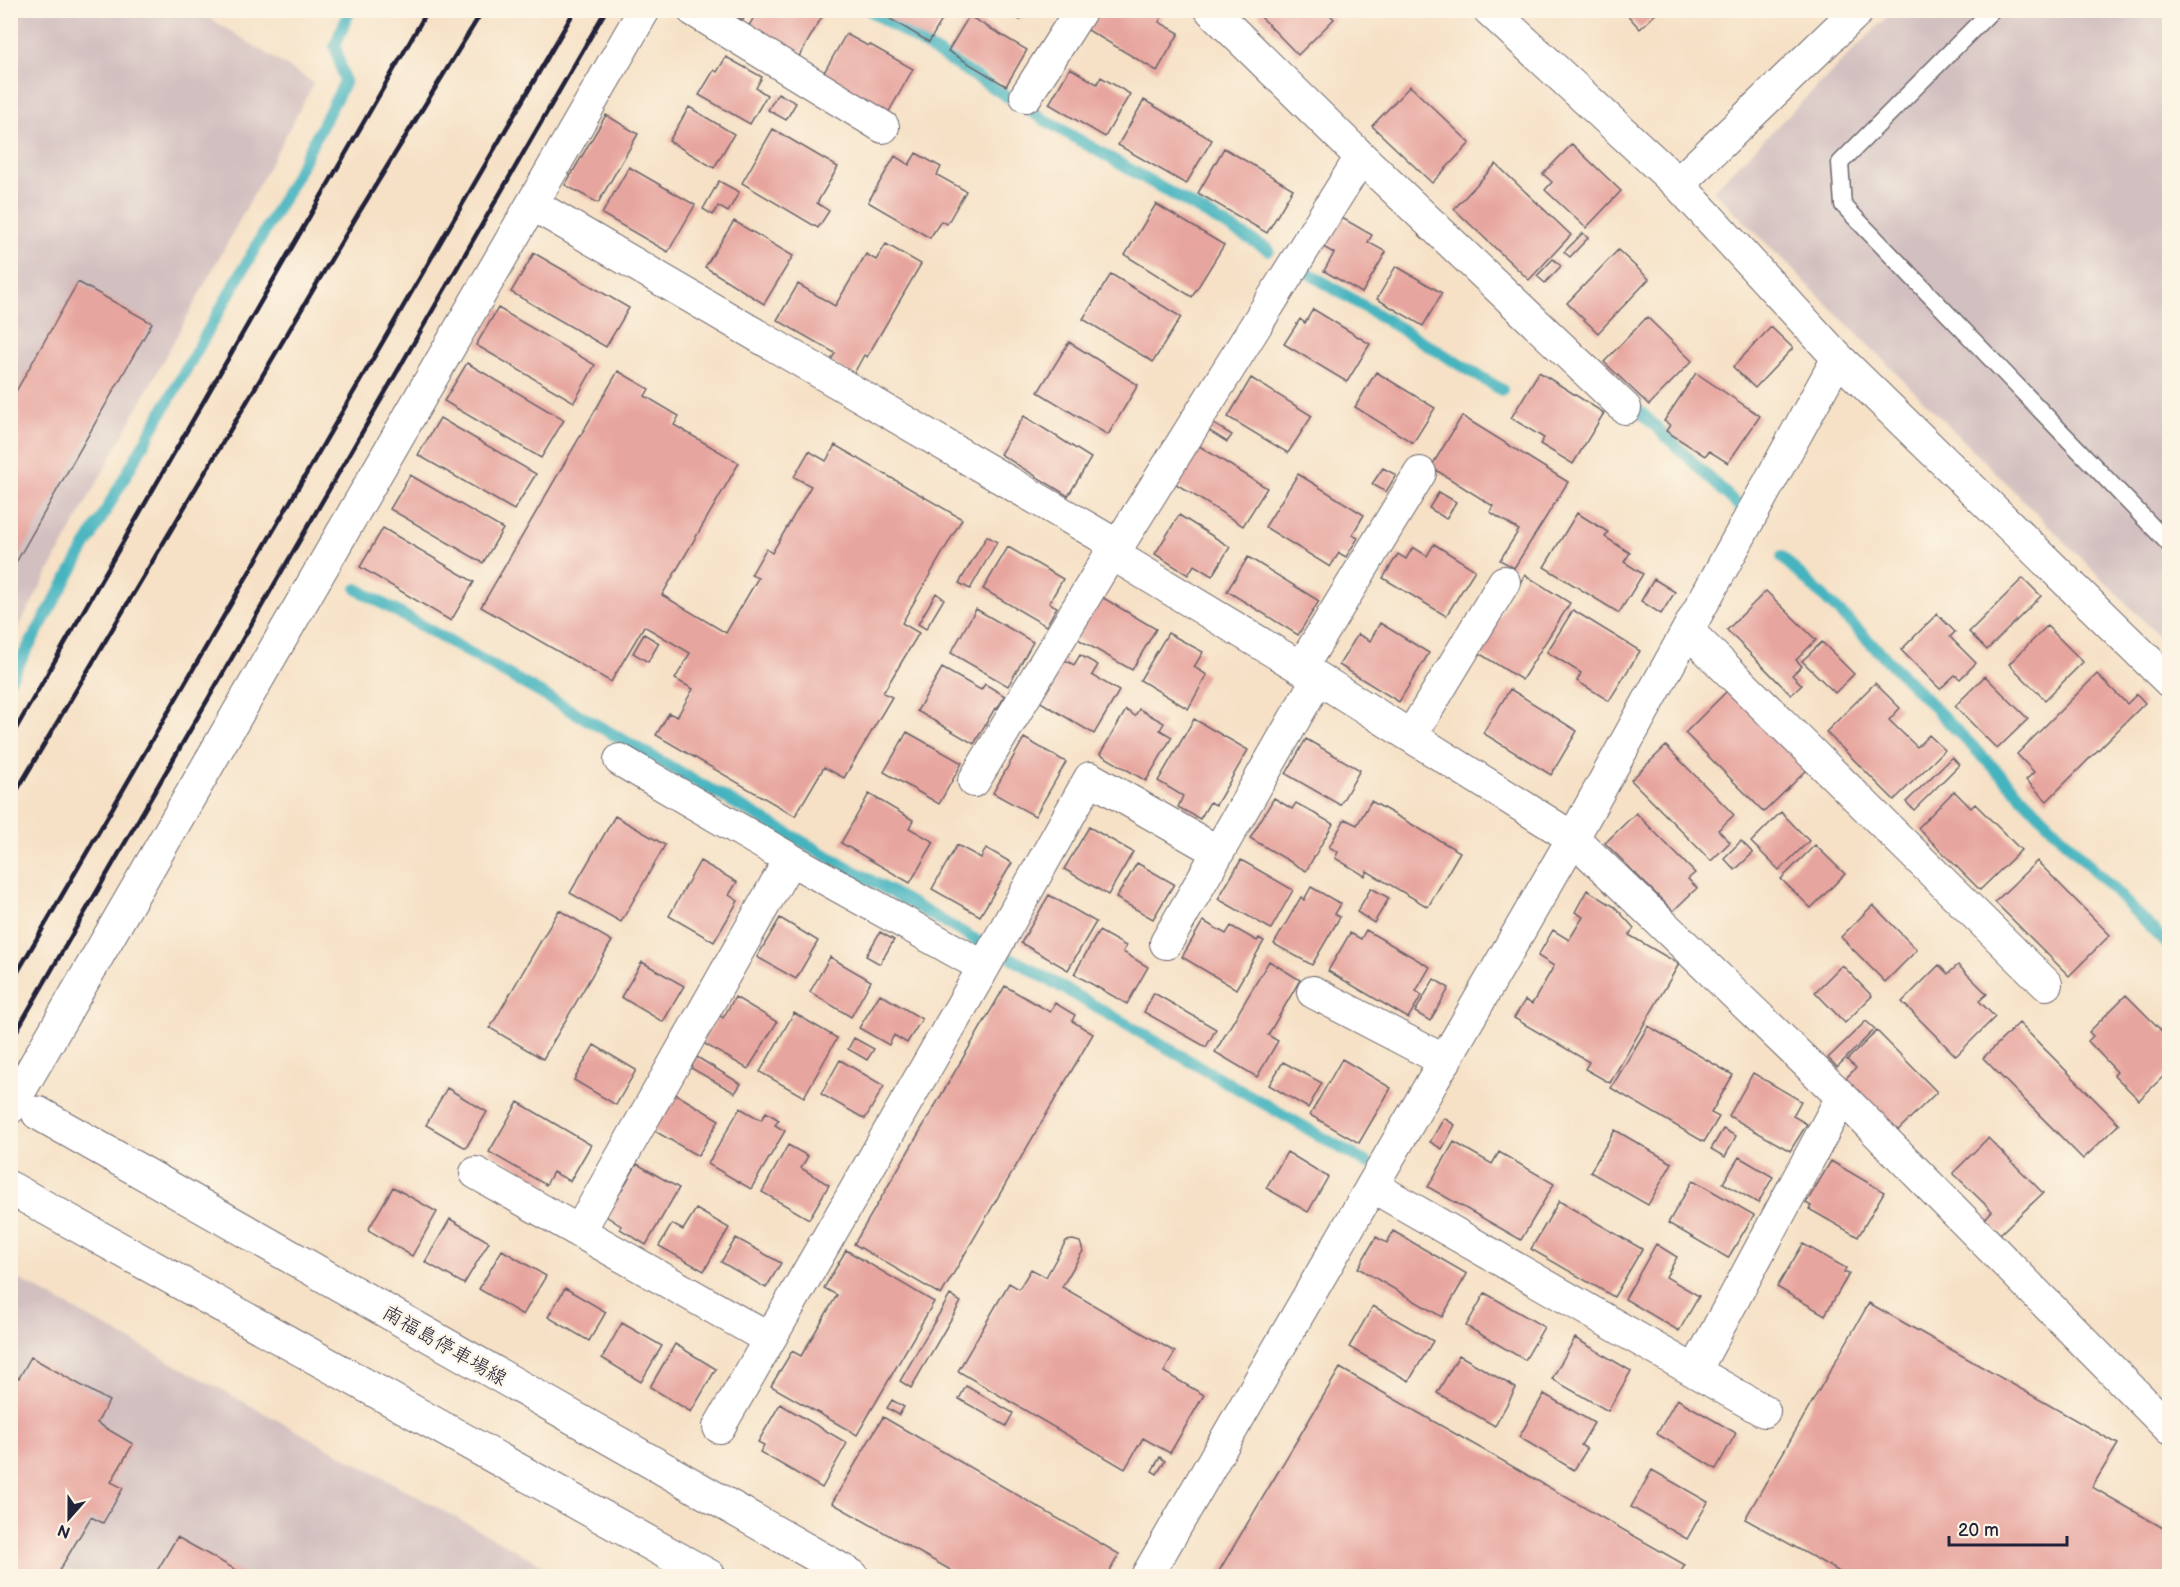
<svg xmlns="http://www.w3.org/2000/svg" width="2180" height="1587" font-family="'Balsamiq Sans','Klee One',sans-serif">
<rect width="100%" height="100%" fill="#fcf5e5"/>
<filter id="ink" filterUnits="userSpaceOnUse"><feTurbulence type="fractalNoise" baseFrequency=".0167" numOctaves="2"/><feDisplacementMap in="SourceGraphic" scale="12" xChannelSelector="R" yChannelSelector="G"/><feConvolveMatrix kernelMatrix="1 2 1 2 8 2 1 2 1" color-interpolation-filters="sRGB"/></filter>
<filter id="wash" filterUnits="userSpaceOnUse"><feTurbulence type="fractalNoise" baseFrequency=".008" numOctaves="4" result="noise"/><feDisplacementMap in="SourceGraphic" scale="24" xChannelSelector="R" yChannelSelector="G"/><feGaussianBlur stdDeviation="1.35" result="paint"/><feColorMatrix in="noise" values="0 0 0 0 0 0 0 0 0 0 0 0 0 0 0 0 0 1.4 0 .05"/><feComposite in="paint" operator="in"/></filter>
<g filter="url(#wash)">
<rect width="100%" height="100%" fill="#f6e1c6"/>
<!-- industrial -->
<path fill="#d2bfc0" d="M11 11H198L314 83 11 641Z
M1893 11H2169V646L1713 190Z
M11 1275 563 1576H11Z"/>
<g fill="none" stroke-linecap="round" stroke-linejoin="round">
<!-- stream -->
<path stroke="#45b4bf" stroke-width="12" d="M869 10 1048 122 1269 250
M1310 274 1502 390
M1629 401 1742 509
M1782 557 1858 630 2170 947
M357 589 983 944
M10 679 287 192 345 82 335 46 350 10
M1013 959 1367 1163"/>
</g>
<g id="blocks">
<!-- building -->
<path fill="#e7a59f" d="M726 10H749L743 20Z
M758 10H826L797 60 746 31Z
M875 10H948L929 42Z
M1004 10H1026L1020 20Z
M1096 10H1152L1162 16 1159 22 1179 33 1157 71 1086 29Z
M1262 10H1326L1334 19 1298 55 1258 14Z
M1623 10H1660L1640 29Z
M969 16 1027 50 1006 86 948 51Z
M846 34 868 46 869 44 913 69 887 115 822 76Z
M726 57 762 77 756 88 767 95 750 124 699 95 714 70 717 72Z
M1070 68 1097 84 1101 77 1130 94 1105 137 1049 104Z
M1410 86 1470 143 1432 183 1372 126Z
M778 93 796 103 786 120 768 110Z
M1144 100 1212 140 1186 184 1118 145Z
M689 107 734 134 714 168 669 141Z
M606 115 638 134 598 203 565 185Z
M773 129 838 167 817 203 829 211 818 228 742 183Z
M1572 144 1621 191 1586 228 1545 190 1552 182 1543 174Z
M1224 148 1293 189 1267 233 1198 193Z
M916 153 941 167 937 175 966 191 947 224 941 221 930 238 868 202 895 156 909 165Z
M1496 164 1571 235 1529 280 1454 209Z
M629 167 695 205 668 252 602 214Z
M719 181 739 192 728 212 718 206 713 215 703 209Z
M1156 204 1224 245 1192 297 1125 255Z
M1335 214 1372 235 1368 242 1386 252 1362 293 1324 271 1334 253 1318 244Z
M734 221 793 256 764 304 705 267Z
M1583 233 1588 238 1570 257 1564 252Z
M886 244 921 264 867 357 864 355 853 375 830 362 835 353 777 320 798 284 835 306 866 254 876 260Z
M1618 250 1649 279 1598 333 1567 303Z
M534 253 629 308 606 347 511 292Z
M1553 259 1561 266 1545 283 1537 276Z
M1396 266 1442 293 1423 326 1377 299Z
M1111 274 1181 317 1153 362 1083 319Z
M78 282 152 323 10 573V402Z
M498 308 595 365 574 402 476 345Z
M1313 309 1370 344 1347 382 1284 344 1300 319 1305 323Z
M1647 317 1692 361 1649 405 1604 362Z
M1771 327 1793 348 1755 388 1733 367Z
M1069 342 1138 385 1108 435 1038 392Z
M467 363 564 420 541 458 444 401Z
M618 371 649 389 645 396 679 416 674 425 739 463 662 595 726 633 758 578 751 575 766 549 772 553 811 486 794 477 809 451 826 461 835 445 962 519 902 623 919 633 883 693 892 697 844 778 824 767 795 816 656 735 669 713 677 717 693 689 675 679 690 653 644 626 611 682 481 607Z
M1376 372 1435 408 1413 443 1355 407Z
M1539 372 1604 413 1573 464 1540 444 1544 438 1511 418Z
M1696 373 1760 416 1728 463 1709 451 1705 456 1666 431 1670 425 1664 421Z
M1251 378 1312 416 1288 453 1228 417Z
M1024 416 1091 458 1068 496 1000 454Z
M1462 416 1568 482 1514 568 1500 560 1519 530 1490 512 1493 506 1431 467Z
M440 418 536 474 514 510 418 455Z
M1209 421 1232 435 1227 442 1205 428Z
M1196 444 1267 488 1243 526 1173 482Z
M1383 468 1396 475 1386 492 1372 484Z
M1298 474 1364 515 1352 535 1358 538 1346 557 1339 553 1330 567 1265 527Z
M410 475 503 529 483 563 390 509Z
M1439 492 1456 502 1446 519 1429 508Z
M1577 513 1608 532 1605 537 1630 553 1624 562 1643 574 1619 613 1544 567Z
M1179 515 1230 547 1212 576 1194 565 1188 575 1155 554Z
M383 528 474 582 451 621 360 567Z
M987 536 997 542 970 589 959 583Z
M1434 544 1475 570 1446 616 1383 578 1398 554 1406 559 1413 547 1427 556Z
M1008 547 1063 579 1049 603 1057 607 1046 626 983 589Z
M1248 557 1319 601 1298 635 1227 591Z
M1525 575 1570 603 1522 680 1477 652Z
M2023 578 2041 596 1987 650 1969 632Z
M1654 579 1675 592 1661 614 1641 601Z
M1766 591 1816 640 1796 660 1802 666 1792 675 1802 685 1791 695 1727 630Z
M936 593 944 599 926 629 918 624Z
M1100 596 1156 629 1132 670 1076 638Z
M976 609 1033 642 1008 686 951 653Z
M1573 610 1640 651 1609 701 1577 681 1581 673 1547 652Z
M1937 614 1955 632 1950 637 1976 663 1960 679 1955 675 1940 689 1901 650Z
M1380 623 1429 653 1399 702 1339 665 1358 634 1370 641Z
M2047 626 2083 662 2045 700 2009 664Z
M1168 633 1203 652 1194 667 1207 675 1188 709 1140 680Z
M644 634 659 643 648 662 633 653Z
M1822 642 1854 674 1835 693 1802 661Z
M1080 655 1098 665 1092 675 1119 691 1094 734 1039 701 1063 659 1074 665Z
M942 668 981 690 985 684 1005 696 997 709 995 708 974 744 917 711Z
M2097 674 2127 704 2137 694 2145 703 2047 801 2026 780 2034 772 2017 754Z
M1985 676 2028 719 1997 749 1955 706Z
M1875 683 1900 708 1889 720 1917 747 1929 735 1945 750 1894 800 1826 732Z
M1510 689 1577 731 1551 775 1483 733Z
M1729 689 1808 769 1764 812 1685 733Z
M1139 709 1164 723 1160 730 1172 737 1146 781 1100 754 1126 710 1135 716Z
M1194 719 1248 750 1216 805 1210 802 1200 819 1178 807 1183 796 1158 781Z
M907 732 962 763 939 804 884 772Z
M1024 738 1066 762 1035 816 993 793Z
M1306 739 1360 770 1340 805 1286 774Z
M1666 746 1734 815 1718 830 1730 842 1711 861 1631 780Z
M1952 757 1959 765 1914 810 1906 802Z
M1954 791 1971 808 1975 804 2021 850 1980 890 1918 828Z
M869 794 913 820 909 828 934 842 910 883 841 843Z
M1274 798 1292 809 1296 803 1333 824 1306 871 1250 838Z
M1371 801 1460 852 1428 907 1367 871 1365 876 1335 858 1338 852 1329 847 1345 819 1357 825Z
M1781 812 1809 841 1779 870 1751 842Z
M1636 813 1695 873 1688 879 1697 888 1673 911 1605 843Z
M615 816 665 845 621 922 570 893Z
M1089 827 1133 852 1108 895 1064 869Z
M1741 841 1753 853 1735 870 1724 858Z
M957 845 981 858 986 848 1012 863 980 916 932 889Z
M1815 845 1845 874 1811 908 1781 879Z
M1241 860 1293 890 1271 929 1218 899Z
M700 861 737 882 729 895 738 901 714 942 669 916Z
M2037 861 2110 935 2069 976 1995 902Z
M1137 863 1174 884 1153 919 1116 898Z
M1311 887 1341 904 1335 914 1340 917 1312 965 1274 944 1301 897 1304 900Z
M1371 888 1389 898 1374 923 1357 912Z
M1587 890 1615 907 1634 928 1629 935 1679 964 1610 1083 1585 1069 1589 1062 1514 1018 1525 1000 1532 1004 1554 966 1538 956 1553 930 1569 940 1583 917 1575 912Z
M1049 895 1096 922 1068 970 1021 943Z
M1873 905 1917 950 1885 982 1841 937Z
M559 910 612 941 543 1059 490 1028Z
M780 918 818 941 796 979 757 957Z
M1203 921 1226 934 1231 926 1257 941 1259 938 1264 941 1236 989 1182 957Z
M1366 930 1430 967 1416 991 1422 995 1408 1018 1328 971 1350 933 1361 939Z
M1099 931 1126 946 1123 952 1148 967 1127 1004 1074 974Z
M880 932 894 940 880 964 866 956Z
M830 957 871 981 851 1017 810 992Z
M1269 961 1300 980 1268 1035 1278 1041 1257 1077 1215 1052Z
M642 962 684 986 663 1022 621 997Z
M1842 965 1872 996 1845 1023 1815 992Z
M1939 965 1948 974 1958 965 1987 994 1979 1001 1995 1017 1956 1056 1902 1002Z
M1434 979 1449 988 1430 1021 1415 1012Z
M1005 986 1050 1012 1055 1003 1075 1015 1072 1021 1093 1034 941 1295 854 1244Z
M1154 993 1216 1029 1206 1047 1144 1012Z
M880 994 922 1019 907 1043 894 1035 889 1045 859 1028Z
M2126 995 2163 1032 2170 1026V1070L2139 1100 2114 1075 2117 1072 2088 1041 2093 1036 2089 1032Z
M735 997 777 1022 748 1069 703 1043 719 1015 723 1018Z
M794 1013 837 1038 804 1097 760 1072Z
M1866 1021 1875 1029 1837 1067 1828 1058Z
M2019 1023 2119 1124 2083 1159 1983 1058Z
M1648 1026 1733 1075 1711 1113 1719 1117 1704 1142 1611 1088Z
M1877 1031 1937 1092 1897 1131 1845 1079 1856 1068 1847 1060Z
M854 1038 874 1049 867 1060 848 1049Z
M594 1045 636 1070 616 1105 574 1080Z
M697 1057 741 1084 735 1093 691 1068Z
M1342 1059 1391 1088 1359 1143 1310 1115Z
M840 1060 884 1086 865 1119 821 1094Z
M1283 1062 1322 1083 1308 1108 1269 1085Z
M1753 1073 1801 1101 1793 1116 1807 1124 1790 1151 1729 1116Z
M447 1088 487 1112 466 1148 426 1125Z
M674 1093 719 1120 698 1156 653 1130Z
M518 1102 591 1145 570 1181 553 1172 546 1185 489 1152Z
M740 1108 761 1120 766 1112 779 1120 775 1125 785 1131 751 1189 708 1164Z
M1444 1118 1455 1125 1442 1149 1430 1142Z
M1723 1129 1736 1136 1725 1157 1711 1149Z
M1615 1130 1672 1163 1648 1205 1590 1172Z
M1988 1138 2043 1193 2000 1234 1985 1219 1992 1211 1953 1173Z
M1454 1142 1492 1164 1499 1152 1554 1184 1521 1240 1428 1187Z
M788 1145 808 1156 801 1168 829 1185 809 1219 762 1192Z
M1287 1152 1328 1177 1308 1212 1266 1188Z
M1739 1157 1773 1177 1758 1203 1723 1183Z
M1831 1161 1884 1192 1858 1237 1809 1209 1811 1206 1806 1203Z
M637 1164 679 1188 646 1245 620 1229 621 1226 606 1216Z
M1693 1180 1754 1215 1728 1258 1668 1223Z
M393 1187 437 1212 412 1256 368 1230Z
M1559 1201 1642 1249 1614 1297 1531 1249Z
M696 1209 729 1228 704 1271 659 1246 672 1224 683 1230Z
M450 1219 489 1242 464 1284 425 1262Z
M1393 1231 1467 1274 1442 1317 1358 1268 1376 1237 1387 1243Z
M736 1238 781 1263 766 1288 721 1262Z
M1073 1240 1080 1242 1083 1251 1062 1287 1175 1352 1164 1372 1204 1395 1170 1453 1143 1438 1125 1469 958 1371 1009 1283 1019 1289 1031 1269 1046 1277 1066 1241Z
M1656 1244 1677 1257 1666 1277 1699 1296 1679 1331 1625 1299Z
M1803 1244 1846 1268 1844 1272 1849 1274 1825 1315 1777 1287Z
M502 1250 546 1276 523 1315 479 1289Z
M846 1250 934 1302 857 1435 771 1386 792 1351 801 1356 837 1295 824 1288Z
M565 1288 606 1312 589 1341 548 1317Z
M1485 1293 1544 1327 1525 1360 1466 1326Z
M950 1295 961 1302 911 1388 900 1381Z
M1869 1303 2118 1444 2092 1487 2170 1532V1576H1847L1745 1519Z
M1373 1306 1433 1341 1409 1381 1349 1347Z
M622 1323 662 1346 641 1382 602 1358Z
M1575 1338 1631 1371 1608 1411 1552 1379Z
M675 1344 716 1369 691 1412 650 1387Z
M1459 1355 1516 1388 1495 1426 1437 1393Z
M31 1357 109 1401 97 1423 133 1444 111 1482 123 1488 103 1523 91 1517 56 1576H10V1373L19 1378Z
M1340 1368 1685 1565 1678 1576H1216Z
M966 1386 1013 1413 1006 1426 959 1399Z
M1544 1394 1594 1423 1581 1445 1587 1449 1574 1470 1519 1437Z
M1677 1399 1736 1433 1716 1469 1657 1434Z
M892 1400 904 1407 899 1415 887 1408Z
M780 1404 847 1443 822 1488 760 1452 764 1445 758 1442Z
M883 1417 1119 1554 1107 1576H961L832 1503Z
M1160 1457 1165 1461 1157 1474 1152 1471Z
M1652 1470 1708 1502 1687 1539 1631 1507Z
M177 1537 247 1576H154Z"/>
</g>
</g>
<g filter="url(#ink)">
<use href="#blocks" fill-opacity="0" stroke="#6c656c" stroke-width="1.5"/>
<g fill="none" stroke-linecap="round" stroke-linejoin="round">
<!-- lane casing -->
<g stroke="#6c656c" stroke-width="19">
<path id="lane" d="M1992 10 1840 163 1843 205 2170 545"/>
</g>
<!-- street casing -->
<g stroke="#6c656c" stroke-width="34">
<path id="street" d="M693 10 883 127
M1211 10 1361 157 1625 408
M1026 96 1081 10
M1678 184 1838 358 2170 682
M532 204 1118 546 1111 553 1318 678 1573 838 1842 1097 2170 1429
M1118 546 1361 157
M1688 631 2046 984
M1301 668 1420 473
M1411 736 1504 582
M620 760 790 859 984 967
M974 781 1111 553
M1166 943 1318 678
M1313 992 1445 1061
M10 1108 644 10
M476 1173 769 1339
M1372 1186 1764 1411
M579 1232 790 859
M1695 1371 1842 1097
M719 1427 984 967 1090 778 1218 852
M1147 1576 1573 838 1838 358"/>
</g>
<!-- secondary casing -->
<g stroke="#6c656c" stroke-width="35">
<path id="secondary" d="M1490 10 1678 184 1858 10
M38 1113 852 1576
M10 1188 709 1576"/>
</g>
<!-- lane -->
<use href="#lane" stroke="#fff" stroke-width="16"/>
<!-- street -->
<use href="#street" stroke="#fff" stroke-width="32"/>
<!-- secondary -->
<use href="#secondary" stroke="#fff" stroke-width="33"/>
<!-- rail -->
<path stroke="#22223b" stroke-width="4.5" d="M10 739 428 10
M10 802 358 214 483 10
M10 985 575 10
M10 1042 606 10"/>
</g>
</g>
<g text-anchor="middle" stroke-width="4.5" stroke-linejoin="round" paint-order="stroke">
<!-- street labels -->
<g font-size="20" fill="#22223b" stroke="#fcf5e5">
<text transform="translate(445 1345) rotate(30)" y="7">南福島停車場線</text>
</g>
</g>
<!-- margin -->
<rect width="2180" height="1587" fill="none" stroke="#fcf5e5" stroke-width="36"/>
<!-- north arrow -->
<g transform="translate(69 1518) rotate(201)" stroke="#fcf5e5" stroke-width="4.5" paint-order="stroke">
<path d="M0-4.5L10 22L0 15L-10 22Z" fill="#22223b"/>
<text y="-9" font-size="16" font-weight="bold" text-anchor="middle" fill="#22223b">N</text>
</g>
<!-- scale -->
<path d="M1949 1536v9h118v-9" fill="none" stroke="#22223b" stroke-width="3"/>
<text x="1958" y="1536" font-size="18" fill="#22223b" stroke="#fcf5e5" stroke-width="4.5" paint-order="stroke">20 m</text>
</svg>
